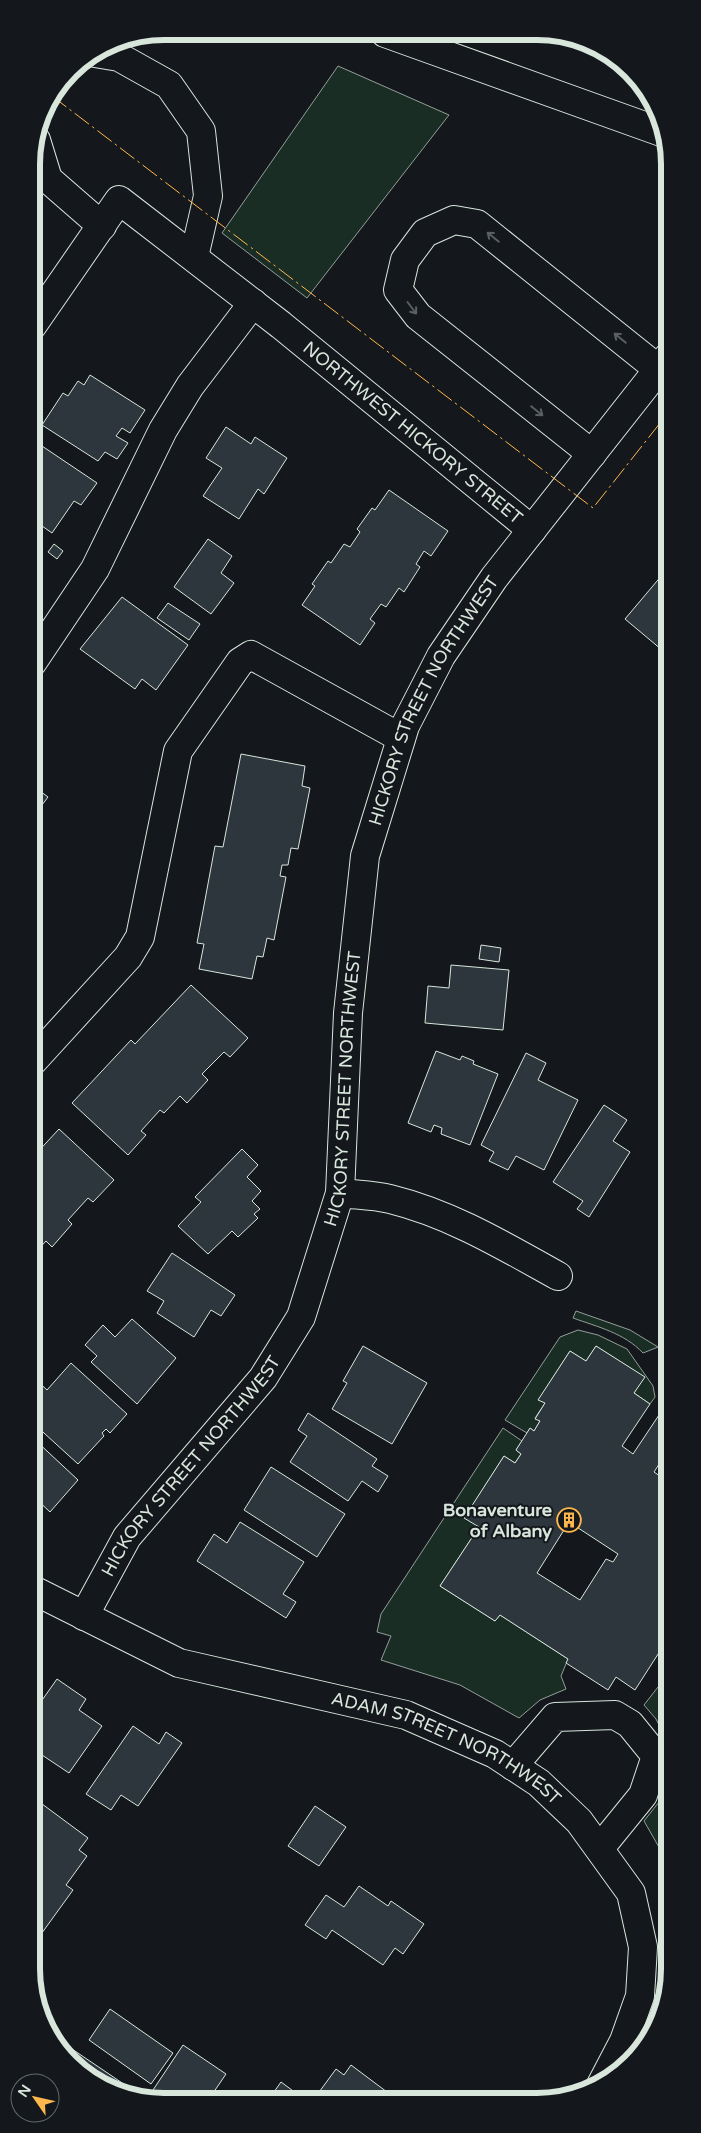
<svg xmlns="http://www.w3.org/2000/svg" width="701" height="2133" font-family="'Varela Round',sans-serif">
<rect width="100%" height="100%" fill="#14181c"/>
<!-- green -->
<path fill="#1a2d24" stroke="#939e99" d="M338 66 449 115 307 298 222 233Z
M576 1311 630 1330 658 1347 643 1353C624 1333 598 1327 573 1318Z
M578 1330 598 1335 627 1349 653 1386 655 1397 650 1404 634 1393 644 1377 596 1346 586 1361 570 1351 539 1399 545 1403 535 1418 540 1421 534 1431 530 1428 527 1433 505 1420 560 1337Z
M503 1428 522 1441 516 1450 521 1454 515 1463 504 1456 465 1517 479 1527 440 1586 495 1621 500 1615 568 1659 561 1676 566 1689 540 1700 519 1718 460 1685 381 1660 391 1636 377 1632 381 1614Z
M658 1687 669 1693V1735L665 1737 656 1719 644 1705Z
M659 1802 669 1817 668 1863 644 1821Z"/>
<!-- building -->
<path fill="#2c363c" stroke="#d8e6dc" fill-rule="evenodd" d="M567 36 592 50 566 39Z
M90 375 145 410 130 433 122 428 116 436 128 443 117 459 105 452 98 461 42 425 63 393 68 396 78 381 84 385Z
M226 427 251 444 255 437 287 458 264 494 258 489 239 519 203 496 222 468 206 458Z
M39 444 97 483 81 505 74 501 52 533 32 519V454Z
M389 490 448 531 431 556 424 551 416 564 420 567 404 592 399 588 386 607 381 604 370 619 375 623 360 645 302 605 315 586 312 584 328 561 331 563 344 544 350 547 360 532 357 529 372 508 375 510Z
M208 539 232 556 221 573 234 583 211 614 174 587Z
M54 544 63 551 57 559 48 552Z
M668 568V655L625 619Z
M122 597 188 645 156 690 142 679 135 689 80 649Z
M168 603 200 624 189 640 157 618Z
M241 754 305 766 302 786 310 788 298 849 291 848 288 865H282L280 876 286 877 274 940 267 938 263 957 257 956 252 979 199 969 204 944 197 943 215 846 223 847Z
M32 785 48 797 36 813 32 811Z
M481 945 501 948 499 962 479 959Z
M451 965 509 970 503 1030 425 1023 428 986 449 988Z
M191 985 248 1038 230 1057 224 1052 202 1074 208 1080 187 1103 180 1096 164 1113 160 1110 141 1131 146 1135 128 1155 72 1103 131 1040 135 1044Z
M436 1051 460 1060 462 1056 474 1061 473 1064 498 1074 470 1145 441 1134 442 1128 434 1125 431 1132 408 1123Z
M526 1053 546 1063 538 1080 578 1100 544 1170 516 1156 508 1170 489 1161 494 1152 481 1145Z
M604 1105 627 1120 613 1141 630 1152 589 1217 577 1209 583 1201 553 1182Z
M59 1129 114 1180 93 1202 88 1198 68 1220 72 1224 52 1247 46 1241 33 1255V1157Z
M242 1149 258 1165 247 1177 261 1191 252 1201 260 1209 254 1214 258 1218 238 1237 232 1231 208 1254 178 1226 201 1202 195 1197Z
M172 1253 235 1295 221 1316 211 1310 194 1337 157 1313 164 1301 147 1291Z
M132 1319 176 1358 137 1404 91 1362 97 1356 85 1345 103 1325 115 1337Z
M363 1346 427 1383 392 1444 332 1409 347 1383 343 1381Z
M596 1346 645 1377 634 1393 650 1404 622 1446 633 1454 663 1409 669 1413V1449L654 1472 666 1480 669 1476V1637L635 1690 616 1677 608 1690 566 1663 568 1659 500 1615 495 1621 440 1586 479 1527 464 1518 504 1456 515 1463 521 1454 516 1450 530 1428 534 1431 540 1421 535 1419 545 1403 538 1400 570 1351 586 1361ZM569 1522 618 1554 613 1562 606 1559 580 1600 537 1573Z
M71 1363 127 1414 110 1433 106 1429 102 1433 104 1436 78 1464 33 1423V1377L47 1390Z
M308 1413 377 1459 372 1466 388 1476 378 1492 362 1481 348 1501 290 1462 307 1436 298 1430Z
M33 1438 78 1480 50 1512 33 1496Z
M271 1467 345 1514 317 1557 244 1510Z
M240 1522 304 1562 283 1594 296 1602 286 1618 197 1561 214 1534 227 1543Z
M57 1679 86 1699 79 1710 102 1726 69 1773 33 1749V1713Z
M133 1726 159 1744 166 1732 182 1743 138 1806 121 1795 111 1810 86 1794Z
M34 1798 88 1838 79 1850 87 1856 66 1885 73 1890 39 1937 34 1933Z
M315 1806 346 1827 319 1866 288 1846Z
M359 1886 388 1906 391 1901 424 1924 403 1954 395 1948 383 1965 332 1930 326 1939 305 1925 326 1895 344 1907Z
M110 2009 173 2053 151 2084 89 2040Z
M183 2045 226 2074 209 2099H166L153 2090Z
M72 2049 137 2093 135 2097 70 2063 67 2056Z
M351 2065 391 2095 388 2099H314L336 2069 344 2075Z
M281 2082 304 2099H269Z"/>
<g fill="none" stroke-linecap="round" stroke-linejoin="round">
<!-- minor casing -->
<g stroke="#d8e6dc" stroke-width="30">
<g id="minor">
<path d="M95 53 119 57 169 85 201 131 208 196 194 257"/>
<path d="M36 140 48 179 102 226"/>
<path id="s1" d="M32 326 119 200 281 325 532 530"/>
<path d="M592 454 418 316 398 290 405 260 425 233 454 220 477 224 658 369"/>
<path d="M32 663 95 569 163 430 190 386 253 303"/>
<path d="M33 1061 128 957 140 937 178 751 240 662 251 655 401 738"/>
<path d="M340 1193C357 1195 374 1195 390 1199 451 1214 504 1246 558 1276"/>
<path id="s2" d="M33 1590 179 1663 406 1715 495 1754 539 1783 579 1821 631 1893 643 1947 640 1996 624 2041 601 2085"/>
<path id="s3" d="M84 1616 127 1537 263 1378 301 1317 340 1193 348 1013 365 856 405 726 441 656 494 578 668 357"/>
<path d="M513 1766 555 1717 615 1715 630 1724 656 1756 643 1795 600 1848"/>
</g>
</g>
<!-- major casing -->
<g stroke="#d8e6dc" stroke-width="30">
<path id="major" d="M385 33 664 133"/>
</g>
<!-- minor -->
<use href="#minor" stroke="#14181c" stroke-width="28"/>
<!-- major -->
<use href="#major" stroke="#14181c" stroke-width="28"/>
<!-- fence -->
<path stroke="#d8e6dc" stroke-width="1" stroke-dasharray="6 2.5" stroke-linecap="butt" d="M669 1780 666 1781 669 1788"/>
<!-- power -->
<path stroke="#ffb74d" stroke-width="1" stroke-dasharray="18 4 2.5 4" stroke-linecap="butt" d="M52 96 593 508 668 413"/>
</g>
<!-- one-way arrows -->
<defs><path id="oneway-shaft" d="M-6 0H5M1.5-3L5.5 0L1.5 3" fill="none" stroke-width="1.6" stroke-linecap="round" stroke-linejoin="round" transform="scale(1.25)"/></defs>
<g stroke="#59605f">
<use href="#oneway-shaft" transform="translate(493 237) rotate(-141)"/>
<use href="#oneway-shaft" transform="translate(412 308) rotate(53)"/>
<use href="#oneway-shaft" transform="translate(620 338) rotate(-141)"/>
<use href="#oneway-shaft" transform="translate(537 411) rotate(39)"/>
</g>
<!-- icons -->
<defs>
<g id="building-ring" transform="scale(1.25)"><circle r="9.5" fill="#14181c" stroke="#ffb74d" stroke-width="1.5"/><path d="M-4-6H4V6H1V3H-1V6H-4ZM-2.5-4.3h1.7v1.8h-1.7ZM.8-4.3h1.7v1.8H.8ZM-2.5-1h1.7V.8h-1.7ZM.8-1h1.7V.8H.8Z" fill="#ffb74d"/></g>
</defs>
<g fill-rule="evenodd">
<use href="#building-ring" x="569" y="1520"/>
</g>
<g text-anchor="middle" stroke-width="4" stroke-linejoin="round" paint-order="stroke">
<!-- street labels -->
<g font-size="18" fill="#d8e6dc" stroke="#14181c">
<text dy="6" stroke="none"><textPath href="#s1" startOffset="528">NORTHWEST HICKORY STREET</textPath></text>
<text dy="6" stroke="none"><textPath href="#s3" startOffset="1010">HICKORY STREET NORTHWEST</textPath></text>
<text dy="6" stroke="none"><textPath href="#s3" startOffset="605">HICKORY STREET NORTHWEST</textPath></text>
<text dy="6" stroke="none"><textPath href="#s3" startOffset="185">HICKORY STREET NORTHWEST</textPath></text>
<text dy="6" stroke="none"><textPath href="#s2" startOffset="446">ADAM STREET NORTHWEST</textPath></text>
</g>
<!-- poi labels -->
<g font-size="18" font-weight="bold" fill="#d8e6dc" stroke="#14181c" text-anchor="end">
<text x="552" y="1516">Bonaventure<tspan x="552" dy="21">of Albany</tspan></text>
</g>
</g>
<!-- crop -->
<path d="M0 0H701V2133H0ZM164 40H537A124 124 0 0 1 661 164V1969A124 124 0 0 1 537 2093H164A124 124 0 0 1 40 1969V164A124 124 0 0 1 164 40Z" fill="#14181c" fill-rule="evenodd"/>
<path fill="none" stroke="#d8e6dc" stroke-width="6" d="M164 40H537A124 124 0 0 1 661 164V1969A124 124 0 0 1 537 2093H164A124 124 0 0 1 40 1969V164A124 124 0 0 1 164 40Z"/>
<!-- north arrow -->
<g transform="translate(35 2098) rotate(304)"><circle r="24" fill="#14181c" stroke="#626a69"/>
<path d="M0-4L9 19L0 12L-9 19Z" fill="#ffb74d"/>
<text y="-8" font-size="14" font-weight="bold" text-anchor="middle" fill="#d8e6dc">N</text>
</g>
</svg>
